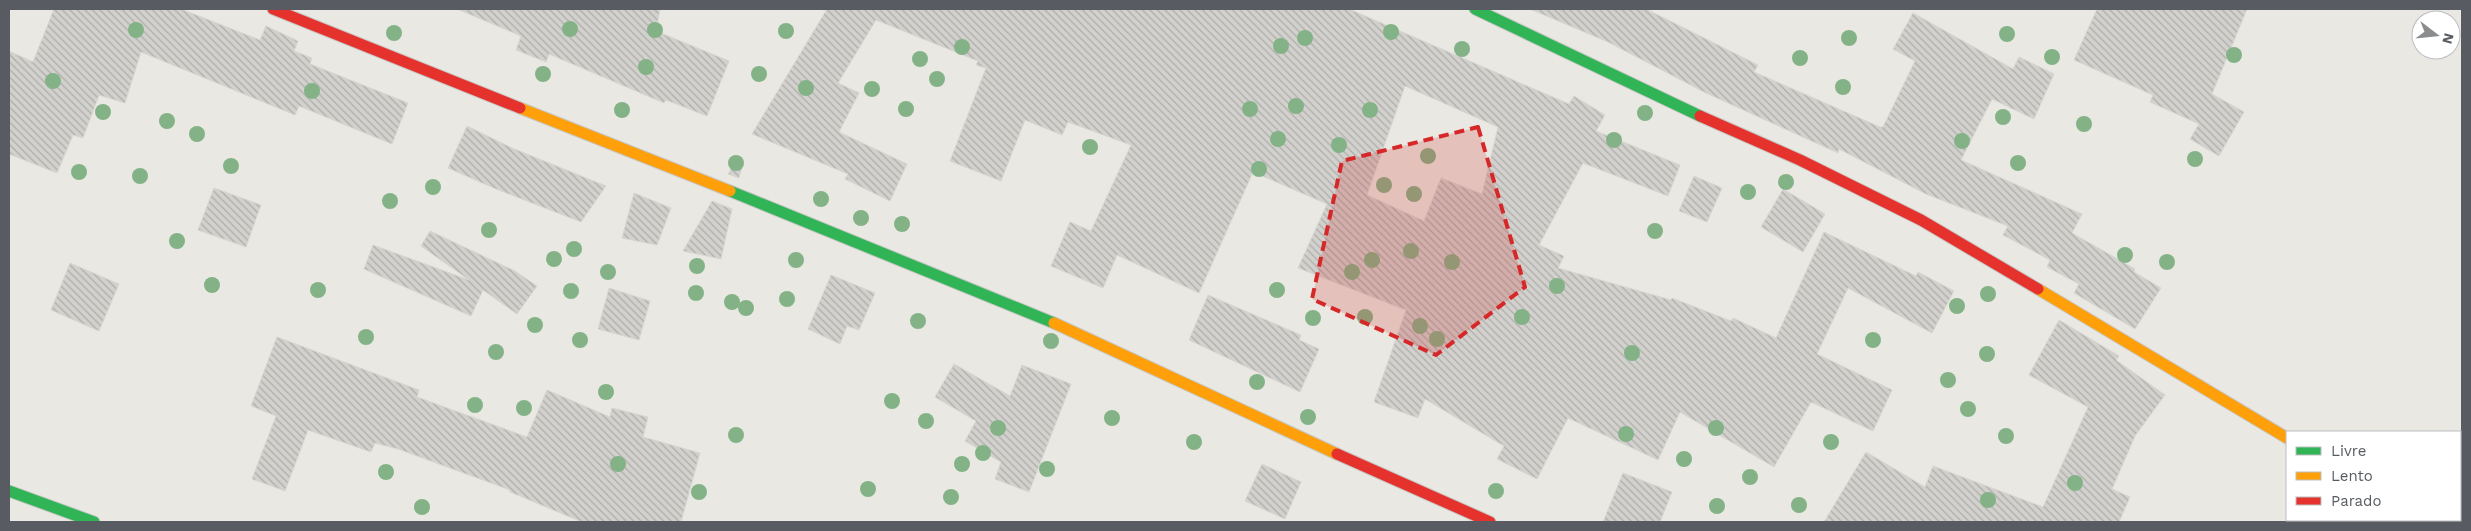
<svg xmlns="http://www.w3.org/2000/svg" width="2471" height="531" font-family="'Work Sans',sans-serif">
<defs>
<pattern id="building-back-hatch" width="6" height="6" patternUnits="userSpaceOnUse" patternTransform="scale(1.25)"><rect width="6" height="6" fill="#d2d1cd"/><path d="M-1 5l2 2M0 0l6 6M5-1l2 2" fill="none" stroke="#adadaa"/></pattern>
</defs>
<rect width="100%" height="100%" fill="#e9e8e2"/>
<!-- building -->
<path fill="url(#building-back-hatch)" stroke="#d8d6d1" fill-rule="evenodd" d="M54 9H181L260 40 266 26 298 41 294 51 312 58 310 64 408 103 392 144 299 106 295 115 141 52 125 103 99 95 83 138 73 135 57 173 9 154V51L33 62Z
M457 9H660L656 31 729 61 707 116 666 100 664 103 549 54 546 62 516 50 521 36Z
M827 9H1349L1569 104 1574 96 1605 115 1596 131 1680 165 1668 196 1583 163 1539 245 1564 256 1558 268 1671 300 1672 298 1731 321 1733 318 1776 338 1824 232 1916 276 1918 272 1954 291 1932 333 1848 288 1817 354 1892 390 1873 431 1811 402 1774 467 1680 412 1658 460 1568 418 1537 479 1497 459 1504 446 1425 399 1418 418 1374 402 1406 310 1298 268 1327 204 1253 172 1199 293 1117 255 1103 288 1051 266 1070 222 1091 231 1131 145 1068 122 1062 135 1025 120 1001 181 950 161 986 68 976 65 978 61 876 20 838 83 859 93 839 132 907 164 890 201 845 179 848 174 752 134ZM1405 86 1498 127 1482 194 1441 178 1424 221 1367 195Z
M1530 9H1646L1758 65 1754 72 1880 127H1883L1915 61 1893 49 1913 13 2013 69 2019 57 2054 74 2034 119 1992 99 1961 160 2082 214 2072 233 2135 269 2134 272 2161 288 2135 329 2074 293 2079 284 2047 267 2050 260 2003 235 2008 226 1926 194 1839 149 1838 153 1706 93 1608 42Z
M2097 9H2247L2212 94 2244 112 2219 156 2190 139 2199 124 2150 102 2153 95 2074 60Z
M467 126 512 148 606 186 581 222 496 189 448 168Z
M736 161 743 163 739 178 728 174Z
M1694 176 1722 188 1707 222 1679 211Z
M214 188 261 205 246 247 198 230Z
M1783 189 1825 214 1803 252 1761 227Z
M634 193 671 208 657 245 622 238Z
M712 201 732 209 721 259 683 251Z
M430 231 515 271 537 286 517 314 483 290 471 316 364 269 373 245 469 280 421 246Z
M70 263 119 284 99 331 51 310Z
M831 275 875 293 859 330 847 326 840 344 808 329Z
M609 288 650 301 639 340 598 329Z
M1208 295 1301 335 1299 340 1319 349 1300 392 1189 340Z
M2059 320 2119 356 2116 360 2165 395 2135 436 2112 489 2130 497 2119 522H1824L1866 452 1925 487 1933 466 2043 507 2088 407 2029 375Z
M277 337 419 390 417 397 527 437 547 390 610 417 612 408 648 417 643 437 700 453 681 522H582L510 492V490L398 449 375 443 371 452 308 430 285 491 252 479 276 416 251 406Z
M954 364 1010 396 1022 365 1071 384 1029 492 995 479 1001 462 965 441 976 421 935 397Z
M1262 464 1301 482 1285 519 1245 501Z
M1623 473 1672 492 1660 522H1603Z"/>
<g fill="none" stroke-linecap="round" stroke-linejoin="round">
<!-- street casing -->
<g stroke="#c5c6c4" stroke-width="29">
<path id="street" d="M2426 520 2430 522"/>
</g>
<!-- fast casing -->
<g stroke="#c6c7c6" stroke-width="13">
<path id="fast" d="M1475 9 1700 116
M730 191 1054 323
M9 491 94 522"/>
</g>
<!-- slow casing -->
<g stroke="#c6c7c6" stroke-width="13">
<path id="slow" d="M520 108 730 191
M2038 289 2287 438
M1054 323 1337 454"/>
</g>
<!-- jam casing -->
<g stroke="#c6c7c6" stroke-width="13">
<path id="jam" d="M273 9 520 108
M1700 116 1800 160 1921 220 2038 289
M1337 454 1490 522"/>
</g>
<!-- street -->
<use href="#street" stroke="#fcfcfb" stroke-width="28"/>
<!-- fast -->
<use href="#fast" stroke="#30b455" stroke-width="11"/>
<!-- slow -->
<use href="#slow" stroke="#ff9f0a" stroke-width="11"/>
<!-- jam -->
<use href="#jam" stroke="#e5322d" stroke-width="11"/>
</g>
<!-- trees -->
<g fill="#84b287">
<circle cx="570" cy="29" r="8"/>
<circle cx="136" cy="30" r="8"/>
<circle cx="655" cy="30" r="8"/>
<circle cx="786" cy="31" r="8"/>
<circle cx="1391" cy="32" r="8"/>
<circle cx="394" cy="33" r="8"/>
<circle cx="2007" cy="34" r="8"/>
<circle cx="1305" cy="38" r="8"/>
<circle cx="1849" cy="38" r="8"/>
<circle cx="1281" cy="46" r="8"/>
<circle cx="962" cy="47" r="8"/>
<circle cx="1462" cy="49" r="8"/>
<circle cx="2234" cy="55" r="8"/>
<circle cx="2052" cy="57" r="8"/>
<circle cx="1800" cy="58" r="8"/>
<circle cx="920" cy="59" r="8"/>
<circle cx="646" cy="67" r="8"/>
<circle cx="543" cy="74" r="8"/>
<circle cx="759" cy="74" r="8"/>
<circle cx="937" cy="79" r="8"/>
<circle cx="53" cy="81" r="8"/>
<circle cx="1843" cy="87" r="8"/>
<circle cx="806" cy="88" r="8"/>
<circle cx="872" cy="89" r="8"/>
<circle cx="312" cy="91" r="8"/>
<circle cx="1296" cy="106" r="8"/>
<circle cx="906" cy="109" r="8"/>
<circle cx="1250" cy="109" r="8"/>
<circle cx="622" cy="110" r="8"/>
<circle cx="1370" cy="110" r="8"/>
<circle cx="103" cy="112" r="8"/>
<circle cx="1645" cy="113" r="8"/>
<circle cx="2003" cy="117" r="8"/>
<circle cx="167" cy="121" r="8"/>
<circle cx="2084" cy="124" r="8"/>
<circle cx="197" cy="134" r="8"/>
<circle cx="1278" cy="139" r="8"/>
<circle cx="1614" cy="140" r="8"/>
<circle cx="1962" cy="141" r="8"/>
<circle cx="1339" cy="145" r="8"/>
<circle cx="1090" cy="147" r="8"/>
<circle cx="1428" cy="156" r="8"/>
<circle cx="2195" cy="159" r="8"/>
<circle cx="736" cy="163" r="8"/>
<circle cx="2018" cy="163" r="8"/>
<circle cx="231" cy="166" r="8"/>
<circle cx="1259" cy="169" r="8"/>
<circle cx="79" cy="172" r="8"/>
<circle cx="140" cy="176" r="8"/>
<circle cx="1786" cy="182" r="8"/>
<circle cx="1384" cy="185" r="8"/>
<circle cx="433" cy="187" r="8"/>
<circle cx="1748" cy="192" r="8"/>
<circle cx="1414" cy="194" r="8"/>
<circle cx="821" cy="199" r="8"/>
<circle cx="390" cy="201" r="8"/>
<circle cx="861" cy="218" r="8"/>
<circle cx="902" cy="224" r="8"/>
<circle cx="489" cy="230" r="8"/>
<circle cx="1655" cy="231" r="8"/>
<circle cx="177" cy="241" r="8"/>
<circle cx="574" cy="249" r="8"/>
<circle cx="1411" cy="251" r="8"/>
<circle cx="2125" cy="255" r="8"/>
<circle cx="554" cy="259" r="8"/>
<circle cx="796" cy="260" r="8"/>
<circle cx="1372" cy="260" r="8"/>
<circle cx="1452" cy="262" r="8"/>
<circle cx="2167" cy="262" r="8"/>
<circle cx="697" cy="266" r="8"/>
<circle cx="608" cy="272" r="8"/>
<circle cx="1352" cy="272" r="8"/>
<circle cx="212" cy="285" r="8"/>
<circle cx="1557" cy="286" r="8"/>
<circle cx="318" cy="290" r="8"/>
<circle cx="1277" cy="290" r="8"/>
<circle cx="571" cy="291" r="8"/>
<circle cx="696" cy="293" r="8"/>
<circle cx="1988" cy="294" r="8"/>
<circle cx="787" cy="299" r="8"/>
<circle cx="732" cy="302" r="8"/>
<circle cx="1957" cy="306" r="8"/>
<circle cx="746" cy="308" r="8"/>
<circle cx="1365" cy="317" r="8"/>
<circle cx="1522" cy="317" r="8"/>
<circle cx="1313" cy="318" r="8"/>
<circle cx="918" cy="321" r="8"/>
<circle cx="535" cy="325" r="8"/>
<circle cx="1420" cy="326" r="8"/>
<circle cx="366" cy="337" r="8"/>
<circle cx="1437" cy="339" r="8"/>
<circle cx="580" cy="340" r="8"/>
<circle cx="1873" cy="340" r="8"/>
<circle cx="1051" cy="341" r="8"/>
<circle cx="496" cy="352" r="8"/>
<circle cx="1632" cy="353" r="8"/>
<circle cx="1987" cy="354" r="8"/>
<circle cx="1948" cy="380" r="8"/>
<circle cx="1257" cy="382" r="8"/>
<circle cx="606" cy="392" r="8"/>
<circle cx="892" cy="401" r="8"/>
<circle cx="475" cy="405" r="8"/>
<circle cx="524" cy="408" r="8"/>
<circle cx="1968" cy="409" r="8"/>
<circle cx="1308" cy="417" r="8"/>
<circle cx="1112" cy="418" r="8"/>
<circle cx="926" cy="421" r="8"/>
<circle cx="998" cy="428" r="8"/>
<circle cx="1716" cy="428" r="8"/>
<circle cx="1626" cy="434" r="8"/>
<circle cx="736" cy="435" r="8"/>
<circle cx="2006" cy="436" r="8"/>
<circle cx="1194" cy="442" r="8"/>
<circle cx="1831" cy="442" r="8"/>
<circle cx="983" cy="453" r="8"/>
<circle cx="1684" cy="459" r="8"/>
<circle cx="618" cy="464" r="8"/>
<circle cx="962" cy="464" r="8"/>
<circle cx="1047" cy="469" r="8"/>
<circle cx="386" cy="472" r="8"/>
<circle cx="1750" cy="477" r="8"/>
<circle cx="2075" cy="483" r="8"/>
<circle cx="868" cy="489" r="8"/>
<circle cx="1496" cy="491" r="8"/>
<circle cx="699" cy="492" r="8"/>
<circle cx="951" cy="497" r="8"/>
<circle cx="1988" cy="500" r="8"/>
<circle cx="1799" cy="505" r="8"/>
<circle cx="1717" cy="506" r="8"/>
<circle cx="422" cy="507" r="8"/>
</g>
<!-- marked area -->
<path fill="#d62828" fill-opacity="0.2" stroke="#d62828" stroke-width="4" stroke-dasharray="10 6" stroke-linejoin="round" d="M1478 127 1525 287 1436 355 1312 299 1342 161Z"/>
<!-- border -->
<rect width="2471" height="531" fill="none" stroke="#585b61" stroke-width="20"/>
<!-- legend -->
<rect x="2286" y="431" width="175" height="90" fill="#ffffff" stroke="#bcbdc0"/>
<rect x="2296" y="447" width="25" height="8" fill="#30b455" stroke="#bcbdc0"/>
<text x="2331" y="456" font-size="15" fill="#585b61">Livre</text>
<rect x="2296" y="472" width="25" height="8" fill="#ff9f0a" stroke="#bcbdc0"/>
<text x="2331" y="481" font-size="15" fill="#585b61">Lento</text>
<rect x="2296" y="497" width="25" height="8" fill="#e5322d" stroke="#bcbdc0"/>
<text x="2331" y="506" font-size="15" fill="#585b61">Parado</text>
<!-- north arrow -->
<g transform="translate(2436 35) rotate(106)"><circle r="24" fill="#ffffff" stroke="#bcbdc0"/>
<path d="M0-4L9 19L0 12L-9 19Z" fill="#8b8c8e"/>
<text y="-8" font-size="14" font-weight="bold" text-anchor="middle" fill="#585b61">N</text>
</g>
</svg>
